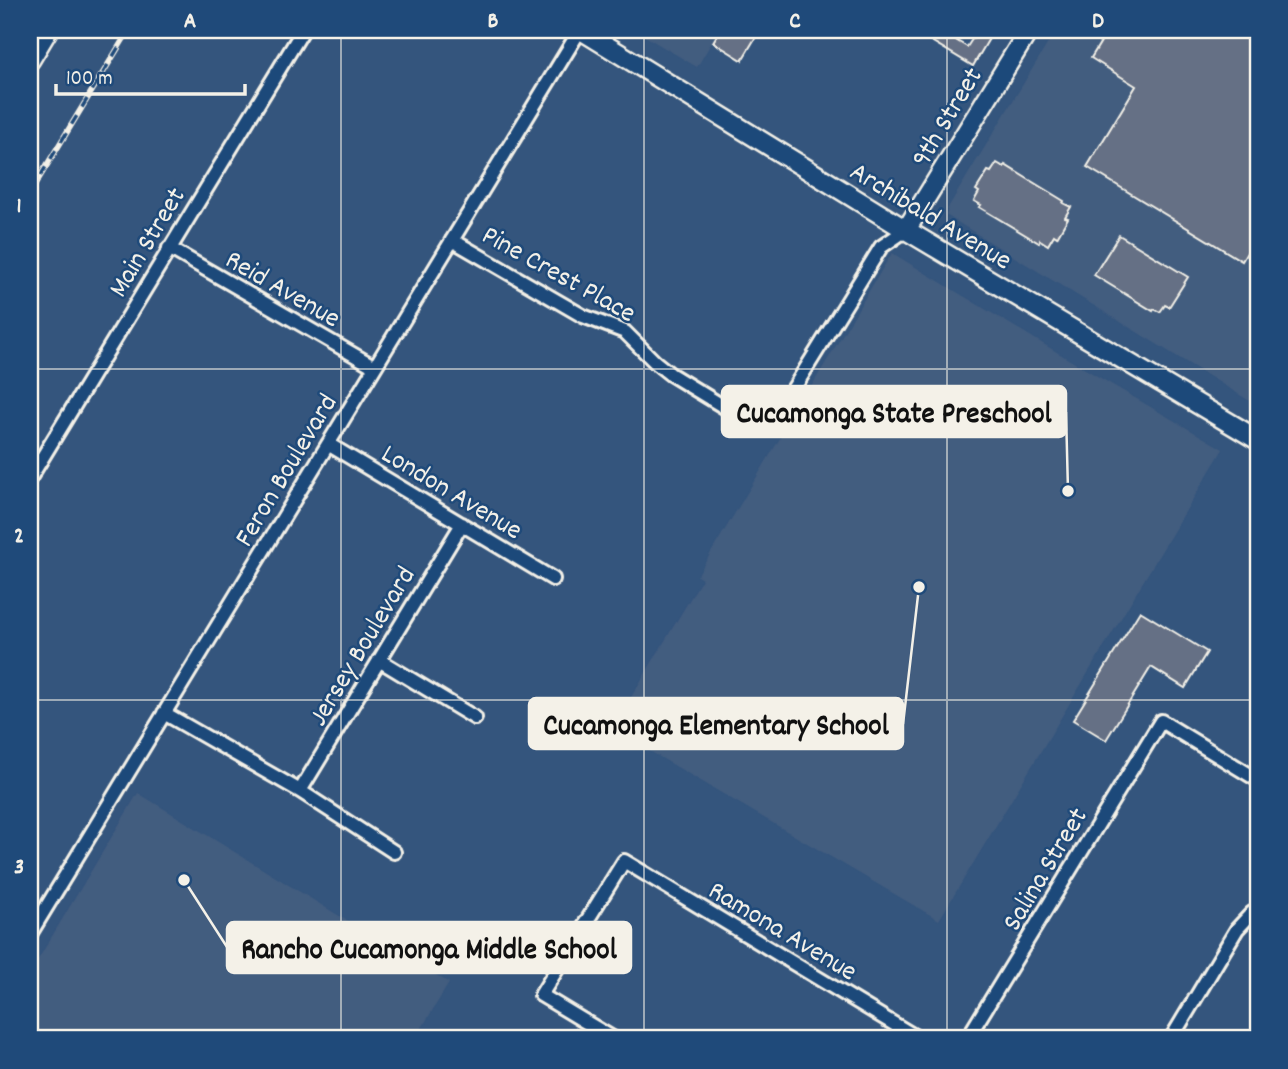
<svg xmlns="http://www.w3.org/2000/svg" width="1288" height="1069" font-family="Dekko,sans-serif">
<rect width="100%" height="100%" fill="#34557d"/>
<filter id="ink" filterUnits="userSpaceOnUse"><feTurbulence type="fractalNoise" baseFrequency=".0143" numOctaves="2"/><feDisplacementMap in="SourceGraphic" scale="14" xChannelSelector="R" yChannelSelector="G"/><feConvolveMatrix kernelMatrix="1 2 1 2 8 2 1 2 1" color-interpolation-filters="sRGB"/></filter>
<g filter="url(#ink)">
<!-- built -->
<path fill="#435d7f" d="M646 30H719L697 67 643 35Z
M1056 30H1258V406L946 215 949 206Z
M892 253 1078 365 1223 449 939 920 612 729 702 579 697 576Z
M138 793 449 983 415 1039H30V973Z"/>
<!-- building -->
<path fill="#657085" stroke="#f4f1e8" stroke-width="2" d="M720 30H760L742 60 713 42Z
M913 30H939L967 47 978 30H994L973 66Z
M1108 30H1258V234L1242 261 1087 167 1136 86 1091 58Z
M997 163 1004 167 1005 165 1064 201 1063 203 1071 207 1065 217 1068 218 1057 237 1054 235 1048 245 1040 240 1039 243 979 207 981 205 974 201 979 192 976 190 988 171 991 172Z
M1119 235 1188 277 1169 307 1165 305 1160 312 1154 309 1153 311 1094 275Z
M1140 611 1207 652 1185 688 1151 667 1106 740 1073 720Z"/>
<g fill="none" stroke-linecap="round" stroke-linejoin="round">
<!-- street casing -->
<g stroke="#f4f1e8" stroke-width="18">
<path id="street" d="M452 240 583 316 625 332 655 362 670 374 734 413 774 411 789 396 881 247 906 230
M169 248 375 367
M328 444 553 579
M30 478 303 30
M379 660 475 718
M164 713 300 791 394 852
M300 791 462 524
M30 934 580 30
M614 1039 541 995 624 861 919 1039
M967 1039 1161 721 1258 780
M1171 1039 1237 929 1252 913"/>
</g>
<!-- secondary casing -->
<g stroke="#f4f1e8" stroke-width="23">
<path id="secondary" d="M581 30 906 230 1258 440
M30 60 48 30
M906 230 1029 30"/>
</g>
<!-- street -->
<use href="#street" stroke="#1f4a7a" stroke-width="12"/>
<!-- secondary -->
<use href="#secondary" stroke="#1f4a7a" stroke-width="18"/>
<!-- rail casing -->
<g stroke="#f4f1e8" stroke-width="6">
<path id="rail" d="M30 193 129 30"/>
</g>
<!-- rail -->
<use href="#rail" stroke="#1f4a7a" stroke-width="3.5" stroke-dasharray="10" stroke-linecap="butt"/>
</g>
</g>
<!-- grid -->
<path fill="none" stroke="#f4f1e8" stroke-width="2" stroke-opacity="0.55" d="M341 30V1039M644 30V1039M947 30V1039M30 369H1258M30 700H1258"/>
<g text-anchor="middle" stroke-width="5" stroke-linejoin="round" paint-order="stroke">
<!-- street labels -->
<g font-size="28" fill="#f4f1e8" stroke="#1f4a7a">
<text transform="translate(945 116) rotate(-59)" y="10">9th Street</text>
<text transform="translate(932 214) rotate(31)" y="10">Archibald Avenue</text>
<text transform="translate(145 241) rotate(-59)" y="10">Main Street</text>
<text transform="translate(560 272) rotate(29)" y="10">Pine Crest Place</text>
<text transform="translate(284 287) rotate(30)" y="10">Reid Avenue</text>
<text transform="translate(284 469) rotate(-59)" y="10">Feron Boulevard</text>
<text transform="translate(453 490) rotate(31)" y="10">London Avenue</text>
<text transform="translate(360 645) rotate(-59)" y="10">Jersey Boulevard</text>
<text transform="translate(1043 868) rotate(-59)" y="10">Salina Street</text>
<text transform="translate(784 929) rotate(31)" y="10">Ramona Avenue</text>
</g>
</g>
<!-- callouts -->
<path fill="none" stroke="#f4f1e8" stroke-width="2.5" d="M1068 491L1066 412M919 587L903 724M184 880L227 947"/>
<g fill="#f4f1e8" stroke="#1f4a7a" stroke-width="2.5">
<circle cx="1068" cy="491" r="7"/>
<circle cx="919" cy="587" r="7"/>
<circle cx="184" cy="880" r="7"/>
</g>
<g fill="#f4f1e8" stroke="#f4f1e8" stroke-width="2.5">
<rect x="722" y="386" width="344" height="51" rx="7"/>
<rect x="529" y="698" width="374" height="51" rx="7"/>
<rect x="227" y="922" width="404" height="51" rx="7"/>
</g>
<g font-size="30" text-anchor="middle" font-weight="bold" fill="#111">
<text x="894" y="422">Cucamonga State Preschool</text>
<text x="716" y="734">Cucamonga Elementary School</text>
<text x="429" y="958">Rancho Cucamonga Middle School</text>
</g>
<!-- margin -->
<rect width="1288" height="1069" fill="none" stroke="#1f4a7a" stroke-width="77"/>
<!-- scale -->
<path d="M56 84v10h189v-10" fill="none" stroke="#f4f1e8" stroke-width="3.5"/>
<text x="66" y="84" font-size="21" fill="#f4f1e8" stroke="#1f4a7a" stroke-width="5" paint-order="stroke">100 m</text>
<rect x="38" y="38" width="1212" height="992" fill="none" stroke="#f4f1e8" stroke-width="2.5"/>
<g font-size="23" text-anchor="middle" font-weight="bold" fill="#f4f1e8">
<text x="190" y="27">A</text>
<text x="493" y="27">B</text>
<text x="795" y="27">C</text>
<text x="1098" y="27">D</text>
<text x="19" y="212">1</text>
<text x="19" y="542">2</text>
<text x="19" y="873">3</text>
</g>
</svg>
